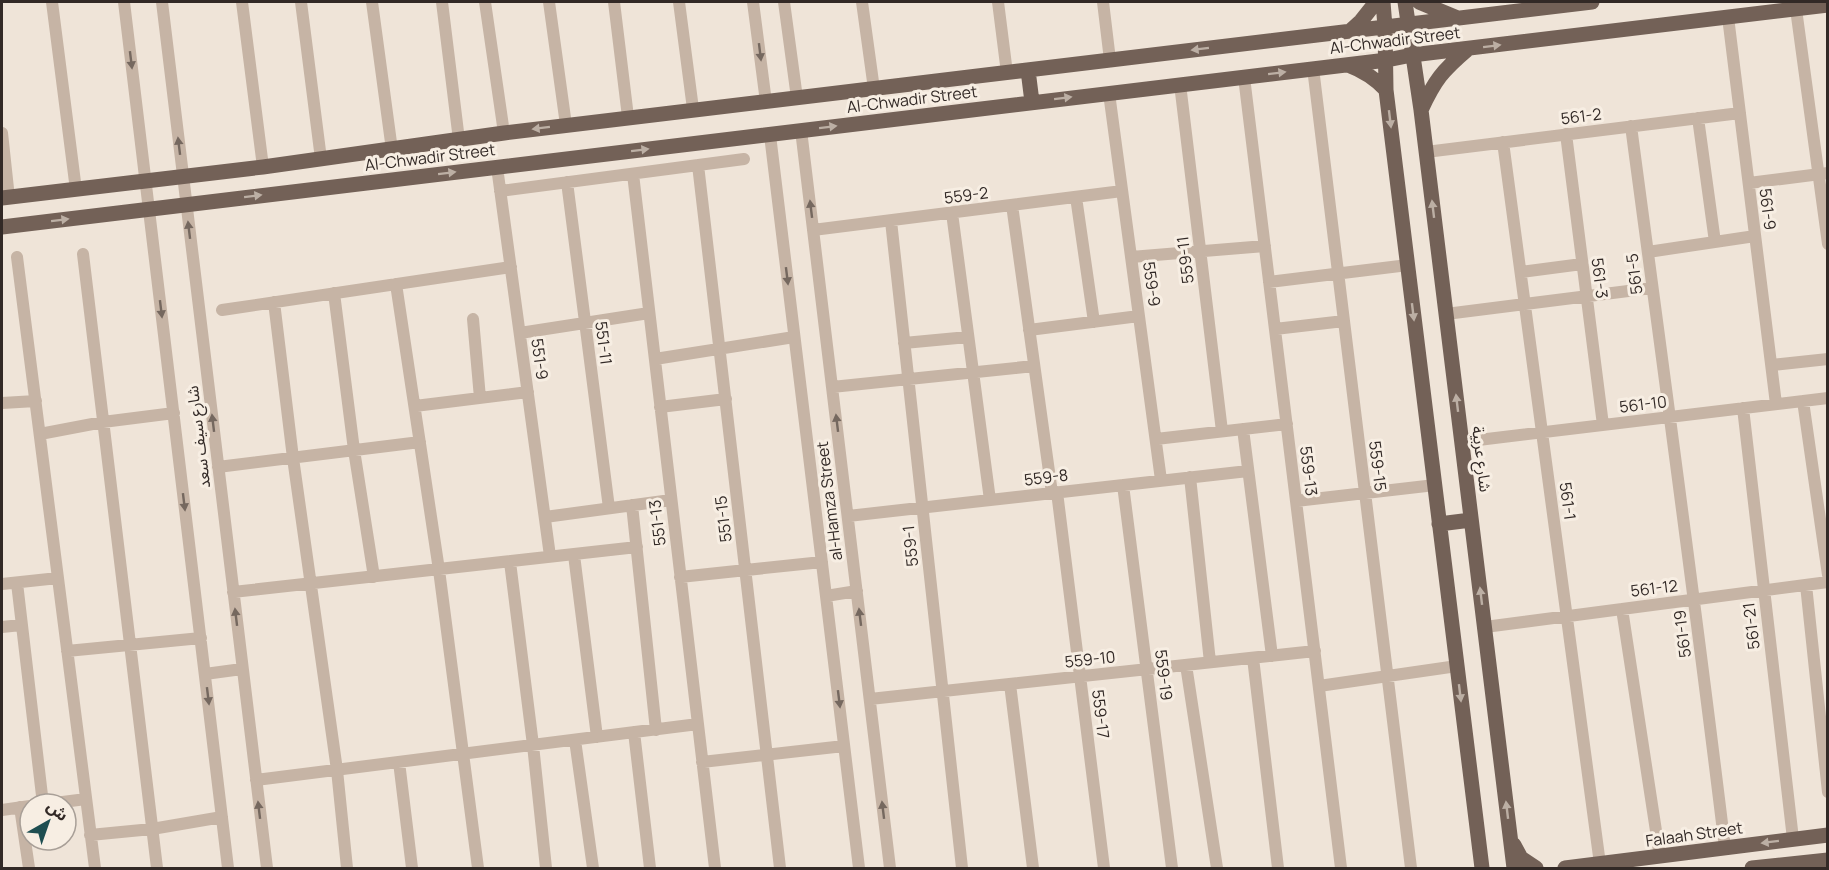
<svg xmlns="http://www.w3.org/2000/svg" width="1829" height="870" font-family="Manrope,'Noto Sans Arabic',sans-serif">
<rect width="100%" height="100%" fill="#efe4d8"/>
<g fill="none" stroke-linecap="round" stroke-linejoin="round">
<!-- minor -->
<path stroke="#c6b4a5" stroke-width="12" d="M52 2 76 190
M124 2 228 868
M162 2 267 868
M242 2 263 167
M301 2 321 159
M372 2 392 150
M442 2 459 140
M485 2 504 133
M549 2 566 125
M614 2 628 117
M679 2 693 109
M753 2 766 102
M784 2 797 98
M862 2 874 89
M998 2 1007 73
M1103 2 1110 60
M1796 9 1828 244
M1728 17 1776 404
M1313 68 1411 868
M1244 77 1341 868
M1180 84 1222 431
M1109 93 1161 480
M1698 118 1715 242
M1631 126C1663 367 1696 607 1725 848
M801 130 890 868
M2 133 9 198
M1566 134 1603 425
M770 135 859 868
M1503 142 1600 864
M1426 152 1740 113
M698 165 780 868
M497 167 550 556
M633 174 715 868
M567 182 609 508
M1749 183 1828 173
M500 191 744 159
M1076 197 1094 322
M1012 205 1052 493
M952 213 990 500
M891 221 962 868
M813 230 1122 191
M1648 252 1755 236
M83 254 157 868
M17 257 95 868
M1131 257 1265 246
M1521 272 1582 264
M1269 282 1408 265
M396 284 439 570 478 868
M334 293 354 450 374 577
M274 302 293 458 337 770 347 868
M222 310 511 267
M1446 314 1652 288
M473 319 480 398
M1275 329 1344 321
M1029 330 1139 316
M520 333 649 313
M904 343 968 337
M655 359 794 337
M1772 365 1828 359
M832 387 1034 366
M1803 401 1828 575
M2 403 36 401
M415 406 528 392
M660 407 726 399
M1743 408 1793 839
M1243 429 1272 656
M40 434 103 422 174 413
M1156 439 1287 424
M1462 442 1828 398
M218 467 420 442
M1190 477 1210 662
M1123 485 1172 868
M1057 492 1104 868
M1296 501 1435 485
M632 505 656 730
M848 516 1248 471
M545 517 671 500
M574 555 597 737
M510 562 533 745 546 868
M680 577 822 562
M17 583 43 804
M2 584 58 578
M1806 585 1828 792
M233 592 637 547
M826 596 857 591
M1622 609 1660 857
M2 627 21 625
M1485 627 1828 582
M67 651 201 638
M1253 658 1278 868
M1186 665 1217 868
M205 674 242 669
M1010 684 1033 868
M1319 686 1457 666
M870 699 1315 651
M634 732 650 868
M575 740 593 868
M399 762 412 868
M702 762 844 746
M256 780 698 724
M47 804 86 799
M20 807 29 868
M2 810 30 806
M90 835 152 829 222 817"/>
<!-- major -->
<path stroke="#736157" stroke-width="15" d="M1383 2 1385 27 1386 90 1482 868
M1405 2 1421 110 1514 868
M1419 2 1455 17
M1350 31 1361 21 1376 2
M1348 65C1364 71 1375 78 1386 90
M1028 70 1032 102
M1421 110C1435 80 1442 71 1468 49
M2 198 263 167 504 133 1592 2
M2 227 1387 60 1412 55 1828 5
M1439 524 1471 520
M1514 845 1521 858 1536 868
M1565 868 1828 835
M1752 868 1828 860"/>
</g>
<!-- one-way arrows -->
<defs><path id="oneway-solid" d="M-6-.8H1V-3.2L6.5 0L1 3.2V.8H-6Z" transform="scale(1.5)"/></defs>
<g fill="#bcafa4">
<use href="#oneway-solid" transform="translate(1492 46) rotate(-7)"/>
<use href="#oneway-solid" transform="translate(1200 49) rotate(173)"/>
<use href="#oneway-solid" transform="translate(1277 73) rotate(-7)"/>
<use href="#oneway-solid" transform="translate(1063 98) rotate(-7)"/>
<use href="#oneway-solid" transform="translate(1390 119) rotate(83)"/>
<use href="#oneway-solid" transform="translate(828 127) rotate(-7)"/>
<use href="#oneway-solid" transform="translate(541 128) rotate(173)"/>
<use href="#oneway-solid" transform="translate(640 150) rotate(-7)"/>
<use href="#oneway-solid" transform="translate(447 173) rotate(-7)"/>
<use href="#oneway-solid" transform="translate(253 196) rotate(-7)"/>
<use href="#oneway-solid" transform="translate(1433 209) rotate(-97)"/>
<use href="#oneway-solid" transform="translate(60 220) rotate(-7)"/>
<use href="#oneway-solid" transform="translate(1413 312) rotate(83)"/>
<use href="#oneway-solid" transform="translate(1457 403) rotate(-97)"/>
<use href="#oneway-solid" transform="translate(1481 596) rotate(-97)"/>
<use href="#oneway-solid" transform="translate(1460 693) rotate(83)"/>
<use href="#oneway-solid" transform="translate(1507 810) rotate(-97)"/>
<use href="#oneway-solid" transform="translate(1770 842) rotate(173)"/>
</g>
<g fill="#75685f">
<use href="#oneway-solid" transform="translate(760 52) rotate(83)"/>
<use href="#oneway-solid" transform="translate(131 60) rotate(83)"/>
<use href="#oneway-solid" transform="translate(179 146) rotate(-97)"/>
<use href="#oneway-solid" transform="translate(811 209) rotate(-97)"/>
<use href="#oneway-solid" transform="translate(189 230) rotate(-97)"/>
<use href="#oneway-solid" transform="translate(787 276) rotate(83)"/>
<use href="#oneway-solid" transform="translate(161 309) rotate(83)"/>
<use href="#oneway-solid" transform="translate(213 423) rotate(-97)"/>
<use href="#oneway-solid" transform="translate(837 423) rotate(-97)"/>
<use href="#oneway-solid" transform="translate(184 502) rotate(83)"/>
<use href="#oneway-solid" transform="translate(236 617) rotate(-97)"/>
<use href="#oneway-solid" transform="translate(860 617) rotate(-97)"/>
<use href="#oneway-solid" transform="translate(208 696) rotate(83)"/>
<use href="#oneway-solid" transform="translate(839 699) rotate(83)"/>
<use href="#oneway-solid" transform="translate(259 810) rotate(-97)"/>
<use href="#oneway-solid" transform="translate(883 810) rotate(-97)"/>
</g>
<g text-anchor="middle" stroke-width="6" stroke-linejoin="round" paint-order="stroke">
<!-- street labels -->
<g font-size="16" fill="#322926" stroke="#f7eee3">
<text transform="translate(1395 40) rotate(-7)" y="6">Al-Chwadir Street</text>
<text transform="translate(912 99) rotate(-7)" y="6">Al-Chwadir Street</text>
<text transform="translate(1581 116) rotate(-7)" y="6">561-2</text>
<text transform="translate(430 157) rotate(-7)" y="6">Al-Chwadir Street</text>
<text transform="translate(966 195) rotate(-7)" y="6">559-2</text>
<text transform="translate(1768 209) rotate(83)" y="6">561-9</text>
<text transform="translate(1185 260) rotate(-97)" y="6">559-11</text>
<text transform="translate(1634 274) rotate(-97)" y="6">561-5</text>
<text transform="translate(1600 278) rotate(83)" y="6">561-3</text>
<text transform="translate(1152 284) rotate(82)" y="6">559-9</text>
<text transform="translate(604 343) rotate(83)" y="6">551-11</text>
<text transform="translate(540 359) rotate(82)" y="6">551-9</text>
<text transform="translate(1643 404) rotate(-7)" y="6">561-10</text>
<text transform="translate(198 437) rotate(-97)" y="6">شارع سيف سعد</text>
<text transform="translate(1482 459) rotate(83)" y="6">شارع عربية</text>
<text transform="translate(1378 466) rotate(83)" y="6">559-15</text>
<text transform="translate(1309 471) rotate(83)" y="6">559-13</text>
<text transform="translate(1046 477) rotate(-7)" y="6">559-8</text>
<text transform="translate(829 501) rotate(-97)" y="6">al-Hamza Street</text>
<text transform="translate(1568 501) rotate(82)" y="6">561-1</text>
<text transform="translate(723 519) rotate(-97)" y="6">551-15</text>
<text transform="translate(657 523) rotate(-97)" y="6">551-13</text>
<text transform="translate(910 546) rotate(-96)" y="6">559-1</text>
<text transform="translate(1654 588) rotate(-7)" y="6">561-12</text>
<text transform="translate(1751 626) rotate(-97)" y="6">561-21</text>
<text transform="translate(1682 634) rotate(-97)" y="6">561-19</text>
<text transform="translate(1090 659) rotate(-6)" y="6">559-10</text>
<text transform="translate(1164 675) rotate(83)" y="6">559-19</text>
<text transform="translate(1101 714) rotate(83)" y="6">559-17</text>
<text transform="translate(1694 834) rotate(-8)" y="6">Falaah Street</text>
</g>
</g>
<!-- border -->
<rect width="1829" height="870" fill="none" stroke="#322926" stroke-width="6"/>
<!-- north arrow -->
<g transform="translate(48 822) rotate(40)"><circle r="28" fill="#f7eee3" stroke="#a89f97" stroke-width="1.5"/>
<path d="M0-4.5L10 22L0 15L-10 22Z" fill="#1e4e51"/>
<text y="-9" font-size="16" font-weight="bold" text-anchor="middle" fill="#322926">ش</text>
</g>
</svg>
